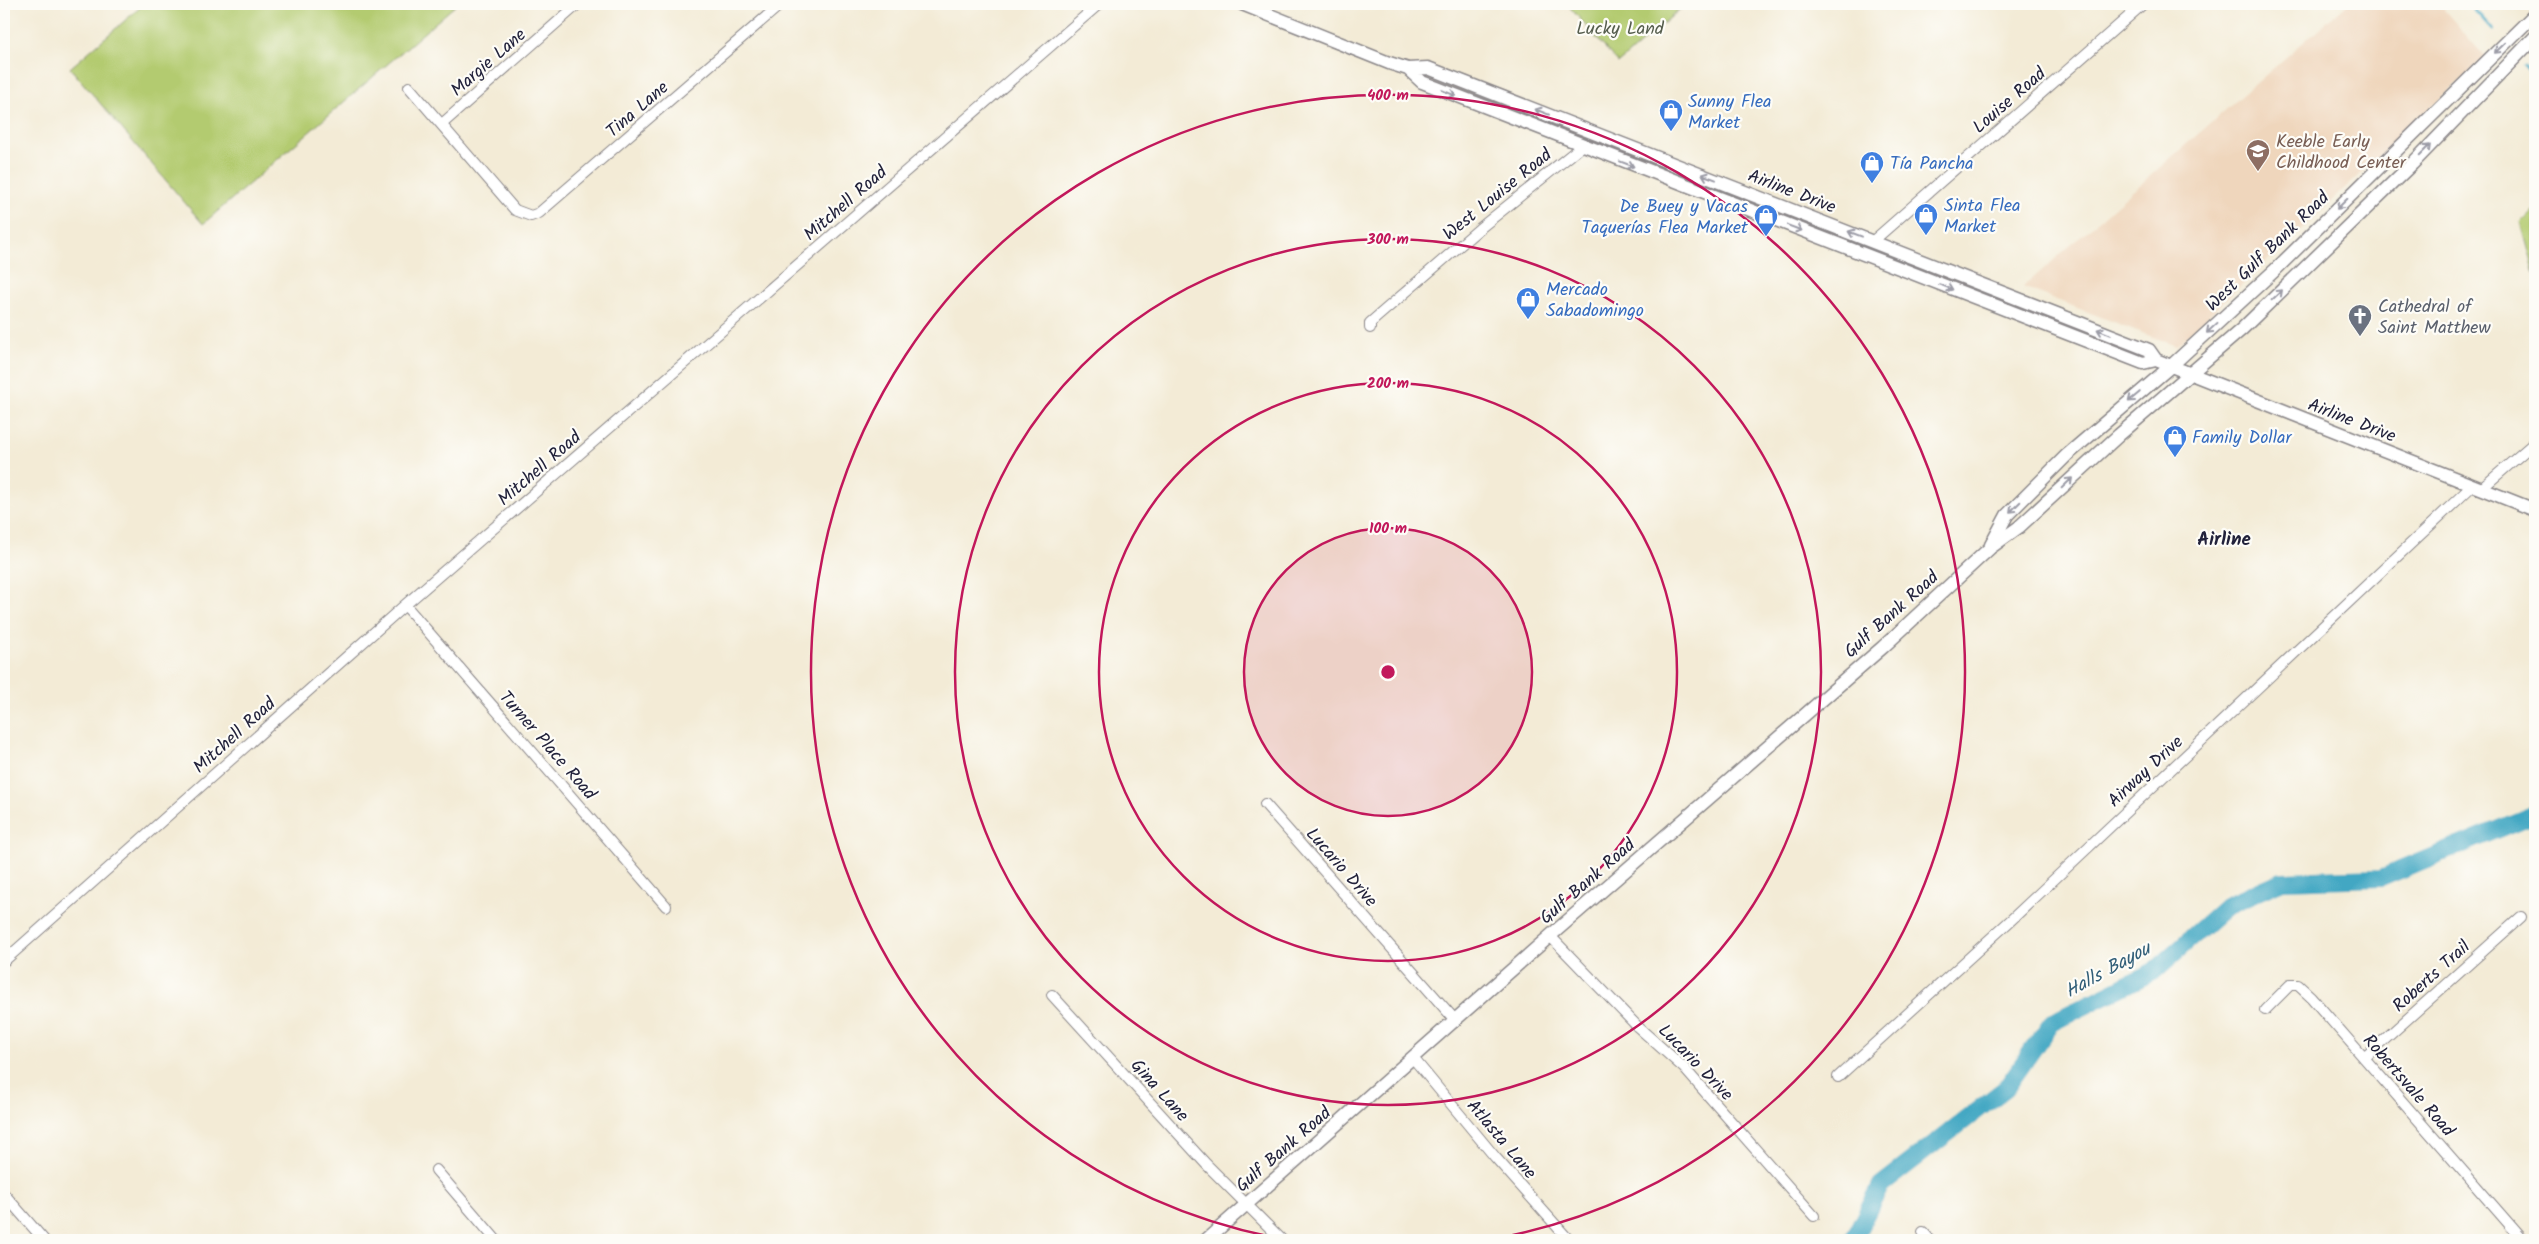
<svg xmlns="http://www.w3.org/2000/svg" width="2539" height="1244" font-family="Kalam,sans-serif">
<rect width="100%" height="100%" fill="#fdfcf7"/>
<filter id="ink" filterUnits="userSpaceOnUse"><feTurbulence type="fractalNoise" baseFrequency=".02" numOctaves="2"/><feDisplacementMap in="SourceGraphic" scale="10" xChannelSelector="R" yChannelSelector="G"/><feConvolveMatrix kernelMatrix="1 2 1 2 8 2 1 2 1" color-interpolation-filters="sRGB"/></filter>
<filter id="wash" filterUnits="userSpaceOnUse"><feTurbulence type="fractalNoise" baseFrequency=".0096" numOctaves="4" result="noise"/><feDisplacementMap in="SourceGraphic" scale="20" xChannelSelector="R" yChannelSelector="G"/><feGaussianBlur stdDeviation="1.12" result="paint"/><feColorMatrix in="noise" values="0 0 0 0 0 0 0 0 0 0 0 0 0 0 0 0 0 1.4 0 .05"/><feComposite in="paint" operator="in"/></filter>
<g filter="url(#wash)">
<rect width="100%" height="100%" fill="#f3ebd6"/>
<!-- built -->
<path fill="#efd6bc" d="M2347 4H2439L2485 57 2176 346 2023 287Z"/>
<!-- green -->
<path fill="#b3cb6f" stroke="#6a7655" d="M144 4H457L203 224 70 68Z
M1567 4H1686L1618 63Z
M2535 209V274L2521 223Z"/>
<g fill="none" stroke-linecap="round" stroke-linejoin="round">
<!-- stream -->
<path stroke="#43a7c3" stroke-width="3" d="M2469 4 2493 30
M2524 65 2535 77"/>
<!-- river -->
<path stroke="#43a7c3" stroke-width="18" d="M1853 1240 1881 1185 2006 1088 2051 1023 2154 971 2228 905 2282 881 2381 878 2535 814"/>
</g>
</g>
<g filter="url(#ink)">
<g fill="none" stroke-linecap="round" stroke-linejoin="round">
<!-- minor casing -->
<g stroke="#8a8688" stroke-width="12">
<path id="minor" d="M409 87 515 210 531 216 539 213 781 4
M442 124 578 4
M1873 241 2143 4
M1370 328V323L1378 316 1479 229 1582 146
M2481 489 2535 442
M405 605 666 906
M1265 804 1455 1020
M1550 936 1638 1027 1684 1068 1814 1216
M4 961 405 605 1099 4
M1052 995 1206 1164 1282 1240
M2265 1010 2290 985H2298L2311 997 2523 1240
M1413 1058 1495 1157 1569 1240
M2364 1058 2521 917
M1838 1077 2011 920 2472 486
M436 1170 496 1240
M4 1194 44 1240
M4 1210 11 1203
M1923 1232 1930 1240"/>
</g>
<!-- major casing -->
<g stroke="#8a8688" stroke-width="15">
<path id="major" d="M1242 4 1389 63 1408 69 1428 68 2149 350 2156 360
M1408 69 1422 82 2143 363 2156 360 2171 366 2535 510
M1991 545 2007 515 2067 455 2171 366 2274 271 2535 14
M1206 1240 1550 936 1883 647 1990 548 2019 527 2119 435 2242 329 2412 164 2535 37"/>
</g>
<!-- minor -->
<use href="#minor" stroke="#fff" stroke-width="10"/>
<!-- major -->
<use href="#major" stroke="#fff" stroke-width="12"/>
</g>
<!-- one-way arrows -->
<defs><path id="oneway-shaft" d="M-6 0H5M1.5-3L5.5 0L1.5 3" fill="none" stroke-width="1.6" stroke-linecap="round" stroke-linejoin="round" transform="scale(1.25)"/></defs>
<g stroke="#9c9ca7">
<use href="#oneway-shaft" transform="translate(2500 48) rotate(136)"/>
<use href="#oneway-shaft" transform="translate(1449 93) rotate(22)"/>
<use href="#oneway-shaft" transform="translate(1542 112) rotate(-159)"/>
<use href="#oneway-shaft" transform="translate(2425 150) rotate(-45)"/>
<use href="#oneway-shaft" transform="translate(1627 164) rotate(21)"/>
<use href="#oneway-shaft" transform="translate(1709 177) rotate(-159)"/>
<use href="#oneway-shaft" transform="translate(2342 204) rotate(136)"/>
<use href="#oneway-shaft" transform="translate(1795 228) rotate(21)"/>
<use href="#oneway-shaft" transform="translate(1855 234) rotate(-159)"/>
<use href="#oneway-shaft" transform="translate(1946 287) rotate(22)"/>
<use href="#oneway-shaft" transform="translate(2277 295) rotate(-44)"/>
<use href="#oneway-shaft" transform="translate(2212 328) rotate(137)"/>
<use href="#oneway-shaft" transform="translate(2104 332) rotate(-158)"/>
<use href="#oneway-shaft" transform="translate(2134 397) rotate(140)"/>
<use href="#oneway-shaft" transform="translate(2067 483) rotate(-44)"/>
<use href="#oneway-shaft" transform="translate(2015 507) rotate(135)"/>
</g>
</g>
<!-- distance rings -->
<circle cx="1388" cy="672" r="144" fill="#c2185b" fill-opacity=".12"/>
<g fill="none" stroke="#c2185b" stroke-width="2.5">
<circle cx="1388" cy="672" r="144"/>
<circle cx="1388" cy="672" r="289"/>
<circle cx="1388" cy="672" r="433"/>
<path d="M1288 1240A577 577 0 1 1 1488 1240"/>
</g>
<!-- icons -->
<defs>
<g id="shop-pin" transform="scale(1.25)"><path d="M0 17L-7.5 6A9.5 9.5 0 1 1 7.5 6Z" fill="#3f7fe0" stroke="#fdfcf7"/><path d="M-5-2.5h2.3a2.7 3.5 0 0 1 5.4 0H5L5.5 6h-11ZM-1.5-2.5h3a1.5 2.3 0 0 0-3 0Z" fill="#fff"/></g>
<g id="school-pin" transform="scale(1.25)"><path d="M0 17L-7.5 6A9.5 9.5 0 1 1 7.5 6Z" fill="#8d6e63" stroke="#fdfcf7"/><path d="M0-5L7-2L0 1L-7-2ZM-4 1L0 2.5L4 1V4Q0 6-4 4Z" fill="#fff"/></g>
<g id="church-pin" transform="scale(1.25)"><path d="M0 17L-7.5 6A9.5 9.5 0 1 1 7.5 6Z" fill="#6b7280" stroke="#fdfcf7"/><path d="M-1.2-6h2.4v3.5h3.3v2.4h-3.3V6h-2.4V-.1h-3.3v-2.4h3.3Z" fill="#fff"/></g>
</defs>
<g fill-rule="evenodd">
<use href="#shop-pin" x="1671" y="111"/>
<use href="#school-pin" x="2258" y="151"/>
<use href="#shop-pin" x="1872" y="163"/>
<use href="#shop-pin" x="1926" y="215"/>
<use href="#shop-pin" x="1766" y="216"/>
<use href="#shop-pin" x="1528" y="299"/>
<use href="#church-pin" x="2360" y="316"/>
<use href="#shop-pin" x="2175" y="437"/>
</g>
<g text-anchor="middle" stroke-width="4.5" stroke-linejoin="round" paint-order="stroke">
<!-- park labels -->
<g font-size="18" fill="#555d4d" stroke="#fdfcf7">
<text x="1620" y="34">Lucky Land</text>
</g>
<!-- street labels -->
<g font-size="18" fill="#22223b" stroke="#fdfcf7">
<text transform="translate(488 62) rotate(-41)" y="6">Margie Lane</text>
<text transform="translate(2009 100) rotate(-41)" y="6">Louise Road</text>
<text transform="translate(637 109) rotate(-41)" y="6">Tina Lane</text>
<text transform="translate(1792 191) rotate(21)" y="6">Airline Drive</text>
<text transform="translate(1497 194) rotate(-39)" y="6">West Louise Road</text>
<text transform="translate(845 203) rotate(-41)" y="6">Mitchell Road</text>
<text transform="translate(2267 251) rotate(-44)" y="6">West Gulf Bank Road</text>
<text transform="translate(2352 420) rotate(21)" y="6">Airline Drive</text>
<text transform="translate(539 468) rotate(-41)" y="6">Mitchell Road</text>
<text transform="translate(1891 614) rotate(-42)" y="6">Gulf Bank Road</text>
<text transform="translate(234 735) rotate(-42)" y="6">Mitchell Road</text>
<text transform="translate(548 745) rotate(49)" y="6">Turner Place Road</text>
<text transform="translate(2145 771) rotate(-43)" y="6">Airway Drive</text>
<text transform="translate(1342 867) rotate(49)" y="6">Lucario Drive</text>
<text transform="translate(1587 881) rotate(-41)" y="6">Gulf Bank Road</text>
<text transform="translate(2431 976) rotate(-42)" y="6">Roberts Trail</text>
<text transform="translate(1696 1062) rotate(46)" y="6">Lucario Drive</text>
<text transform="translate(2409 1085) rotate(49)" y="6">Robertsvale Road</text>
<text transform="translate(1160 1090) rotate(48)" y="6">Gina Lane</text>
<text transform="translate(1502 1139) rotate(50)" y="6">Atlasta Lane</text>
<text transform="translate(1283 1149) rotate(-41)" y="6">Gulf Bank Road</text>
</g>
<!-- shop labels -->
<g font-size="18" fill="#366cbe" stroke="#fdfcf7" text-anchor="start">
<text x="1688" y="107">Sunny Flea<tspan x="1688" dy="21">Market</tspan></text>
<text x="1890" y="169">Tía Pancha</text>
<text x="1944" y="211">Sinta Flea<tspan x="1944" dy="21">Market</tspan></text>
<text x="1748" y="212" text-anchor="end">De Buey y Vacas<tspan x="1748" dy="21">Taquerías Flea Market</tspan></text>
<text x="1546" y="295">Mercado<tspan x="1546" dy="21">Sabadomingo</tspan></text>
<text x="2192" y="443">Family Dollar</text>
</g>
<!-- education labels -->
<g font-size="18" fill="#785e54" stroke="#fdfcf7" text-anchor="start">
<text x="2276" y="147">Keeble Early<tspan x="2276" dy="21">Childhood Center</tspan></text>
</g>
<!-- worship labels -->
<g font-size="18" fill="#5b616d" stroke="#fdfcf7" text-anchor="start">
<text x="2378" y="312">Cathedral of<tspan x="2378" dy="21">Saint Matthew</tspan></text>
</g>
<!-- neighbourhood labels -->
<g font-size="19" font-weight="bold" fill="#22223b" stroke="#fdfcf7">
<text x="2224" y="545">Airline</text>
</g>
<!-- water labels -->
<g font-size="19" font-style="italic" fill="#315e78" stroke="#fdfcf7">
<text transform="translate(2107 969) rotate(-29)" y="7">Halls Bayou</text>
</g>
</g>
<circle cx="1388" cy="672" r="8" fill="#c2185b" stroke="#fdfcf7" stroke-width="2.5"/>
<g font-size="15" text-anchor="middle" font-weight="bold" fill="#c2185b" stroke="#fdfcf7" stroke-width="4.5" stroke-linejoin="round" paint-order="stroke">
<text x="1388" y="100">400 m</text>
<text x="1388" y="244">300 m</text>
<text x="1388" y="388">200 m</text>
<text x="1388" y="533">100 m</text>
</g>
<!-- margin -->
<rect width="2539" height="1244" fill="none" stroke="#fdfcf7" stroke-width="20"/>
</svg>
